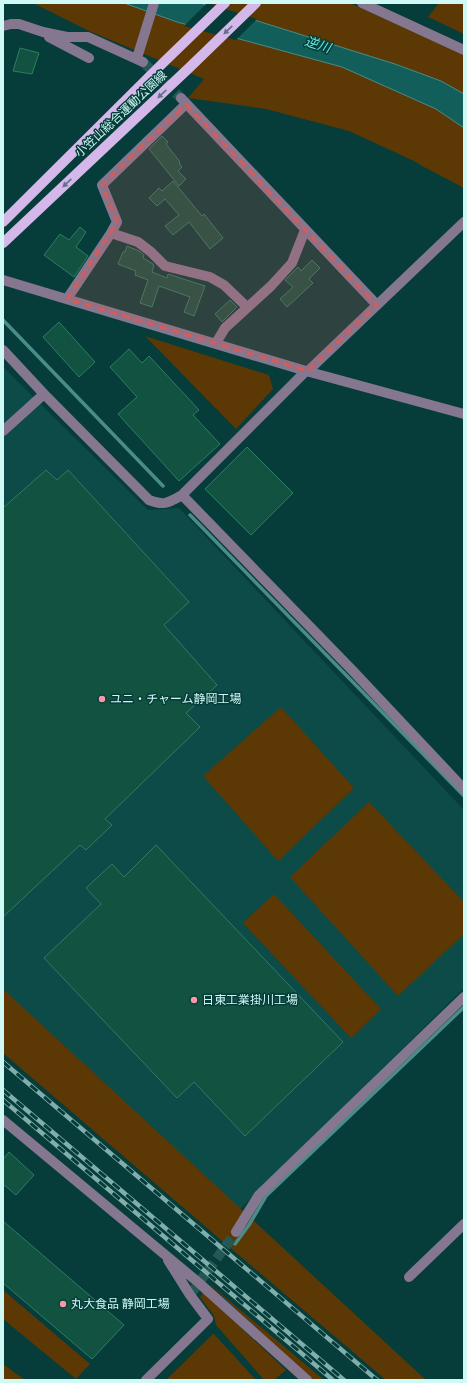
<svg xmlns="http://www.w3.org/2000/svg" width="467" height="1383" font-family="Overpass,'Noto Sans JP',sans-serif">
<rect width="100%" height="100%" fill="#063c39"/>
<!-- built -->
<path fill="#0d4b48" d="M3 367 148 510 179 508 464 810V988L230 1219 3 1024Z"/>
<!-- green -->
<path fill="#5b3804" d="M33 3H350L464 55V188L422 166 416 162 349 131 266 109 188 98 204 79 89 31Z
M439 3H464V34L428 17Z
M145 336 269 375 273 389 236 429Z
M281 707 354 788 278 861 203 776Z
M369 802 464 902V934L398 996 290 877Z
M274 894 381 1009 351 1038 243 923Z
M3 989 426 1380H386L221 1240 3 1053Z
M206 1281 324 1380H312Z
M3 1290 90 1364 76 1379 3 1319Z
M203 1292 286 1370 274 1380H264L216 1325 214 1316 200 1297Z
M214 1334 256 1380H166L213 1334Z
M3 1364 25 1380H3Z"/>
<!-- water -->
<path fill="#125e5a" stroke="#4a8c88" d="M124 3H200L395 64 441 81 464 94V128L436 109 342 67 177 22Z"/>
<!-- pier -->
<path fill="#063c39" d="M207 3 257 19 236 40 184 26Z"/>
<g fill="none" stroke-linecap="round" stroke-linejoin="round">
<!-- stream -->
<path stroke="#4a8c88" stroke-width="3.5" d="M3 320 163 486
M190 515 464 796
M235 1244 249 1225 266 1196 464 1007"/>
</g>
<!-- building -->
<path fill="#125240" stroke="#2d7d65" d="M20 48 39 53 32 74 13 71Z
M162 136 168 142 166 144 180 162 179 163 182 167 178 171 186 179 179 186 149 149Z
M173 181 202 216 204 214 223 238 210 249 189 222 173 235 165 226 179 215 165 199 157 206 149 198 159 188 162 191Z
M80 227 86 232 76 247 88 256 74 277 44 255 60 234 69 240Z
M127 246 139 251 144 255 143 258 153 264V265H154L152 272 167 278 168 274 205 286 194 316 184 312 190 297 159 286 152 307 140 303 148 280 135 275 136 271 118 264 123 252H125Z
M312 260 320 268 309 279 313 283 287 307 280 299 293 287 285 280 298 267 301 271Z
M230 300 237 307 222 322 215 314Z
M59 322 95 362 79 377 43 337Z
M129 349 142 363 149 356 199 410 193 415 220 444 179 481 118 414 137 397 110 367Z
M247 447 293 493 251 535 205 489Z
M46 470 57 480 68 470 189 602 164 625 217 685 186 713 200 727 105 819 112 825 86 850 80 845 3 917V508Z
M156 845 343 1042 245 1136 194 1082 177 1098 44 958 101 904 86 888 112 864 124 877Z
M9 1152 34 1175 16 1195 3 1184V1159Z
M3 1221 124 1325 92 1359 3 1283Z"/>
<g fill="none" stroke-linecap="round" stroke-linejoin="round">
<!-- minor-tunnel -->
<path stroke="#245855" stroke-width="10" stroke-dasharray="10 5" stroke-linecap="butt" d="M143 62 181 98
M190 1295 236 1232"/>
<!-- minor -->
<path stroke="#84778f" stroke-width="10" d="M362 3 464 50
M3 26 11 24H19L43 32 67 37H88L143 62
M49 37 89 58
M137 58 154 3
M181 98 377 305
M111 233 138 242 151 252 165 266 210 277 224 285 247 307
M3 280 306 371 464 414
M67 299 111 233 117 222 102 185 186 104
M216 343 225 328 271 286 292 263 305 230
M3 350 44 394 149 500C164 506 168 503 182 495L306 371
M308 371 464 222
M3 431 44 394
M182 495 353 671 464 789
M3 1120 199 1283 307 1380
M236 1232 259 1195 464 997
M409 1277 464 1224
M146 1380 208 1319 190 1295 168 1260"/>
<!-- major -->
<path stroke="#d4b8ea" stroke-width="10" d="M3 222 166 60 225 3
M3 243 190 67 256 3"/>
<!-- rail casing -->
<g stroke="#7faeab" stroke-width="4.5">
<path id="rail" d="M3 1062 377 1380
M3 1090 344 1380
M3 1100 333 1380"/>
</g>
<!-- rail -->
<use href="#rail" stroke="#063c39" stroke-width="3" stroke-dasharray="9" stroke-linecap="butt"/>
</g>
<!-- one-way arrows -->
<defs><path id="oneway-solid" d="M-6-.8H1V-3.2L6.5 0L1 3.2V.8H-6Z"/></defs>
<g fill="#637489">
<use href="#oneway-solid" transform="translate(228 30) rotate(136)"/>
<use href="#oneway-solid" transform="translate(162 94) rotate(137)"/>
<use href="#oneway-solid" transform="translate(67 183) rotate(137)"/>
</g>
<!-- marked area -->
<path fill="#d45c5b" fill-opacity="0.2" stroke="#d45c5b" stroke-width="3" stroke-dasharray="8 5" stroke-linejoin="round" d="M186 104 377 305 308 371 67 299 117 222 102 185Z"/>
<!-- markers -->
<g fill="#f39aa8" stroke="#063c39" stroke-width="1.5">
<circle cx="102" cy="699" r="4"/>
<circle cx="194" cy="1000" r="4"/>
<circle cx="63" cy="1304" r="4"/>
</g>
<g text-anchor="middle" stroke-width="3" stroke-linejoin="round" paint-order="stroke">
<!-- street labels -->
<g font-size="12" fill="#cef9f5" stroke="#063c39">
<text transform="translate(121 114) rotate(-43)" y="4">小笠山総合運動公園線</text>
</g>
<!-- poi labels -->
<g font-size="12" fill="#cef9f5" stroke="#063c39" text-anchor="start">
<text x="110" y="703">ユニ・チャーム静岡工場</text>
<text x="202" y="1004">日東工業掛川工場</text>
<text x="71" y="1308">丸大食品 静岡工場</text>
</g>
<!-- water labels -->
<g font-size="13" font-style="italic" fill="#6aefe6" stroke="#063c39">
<text transform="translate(318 44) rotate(18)" y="5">逆川</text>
</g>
</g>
<!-- border -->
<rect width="467" height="1383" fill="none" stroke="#cef9f5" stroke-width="8"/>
</svg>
